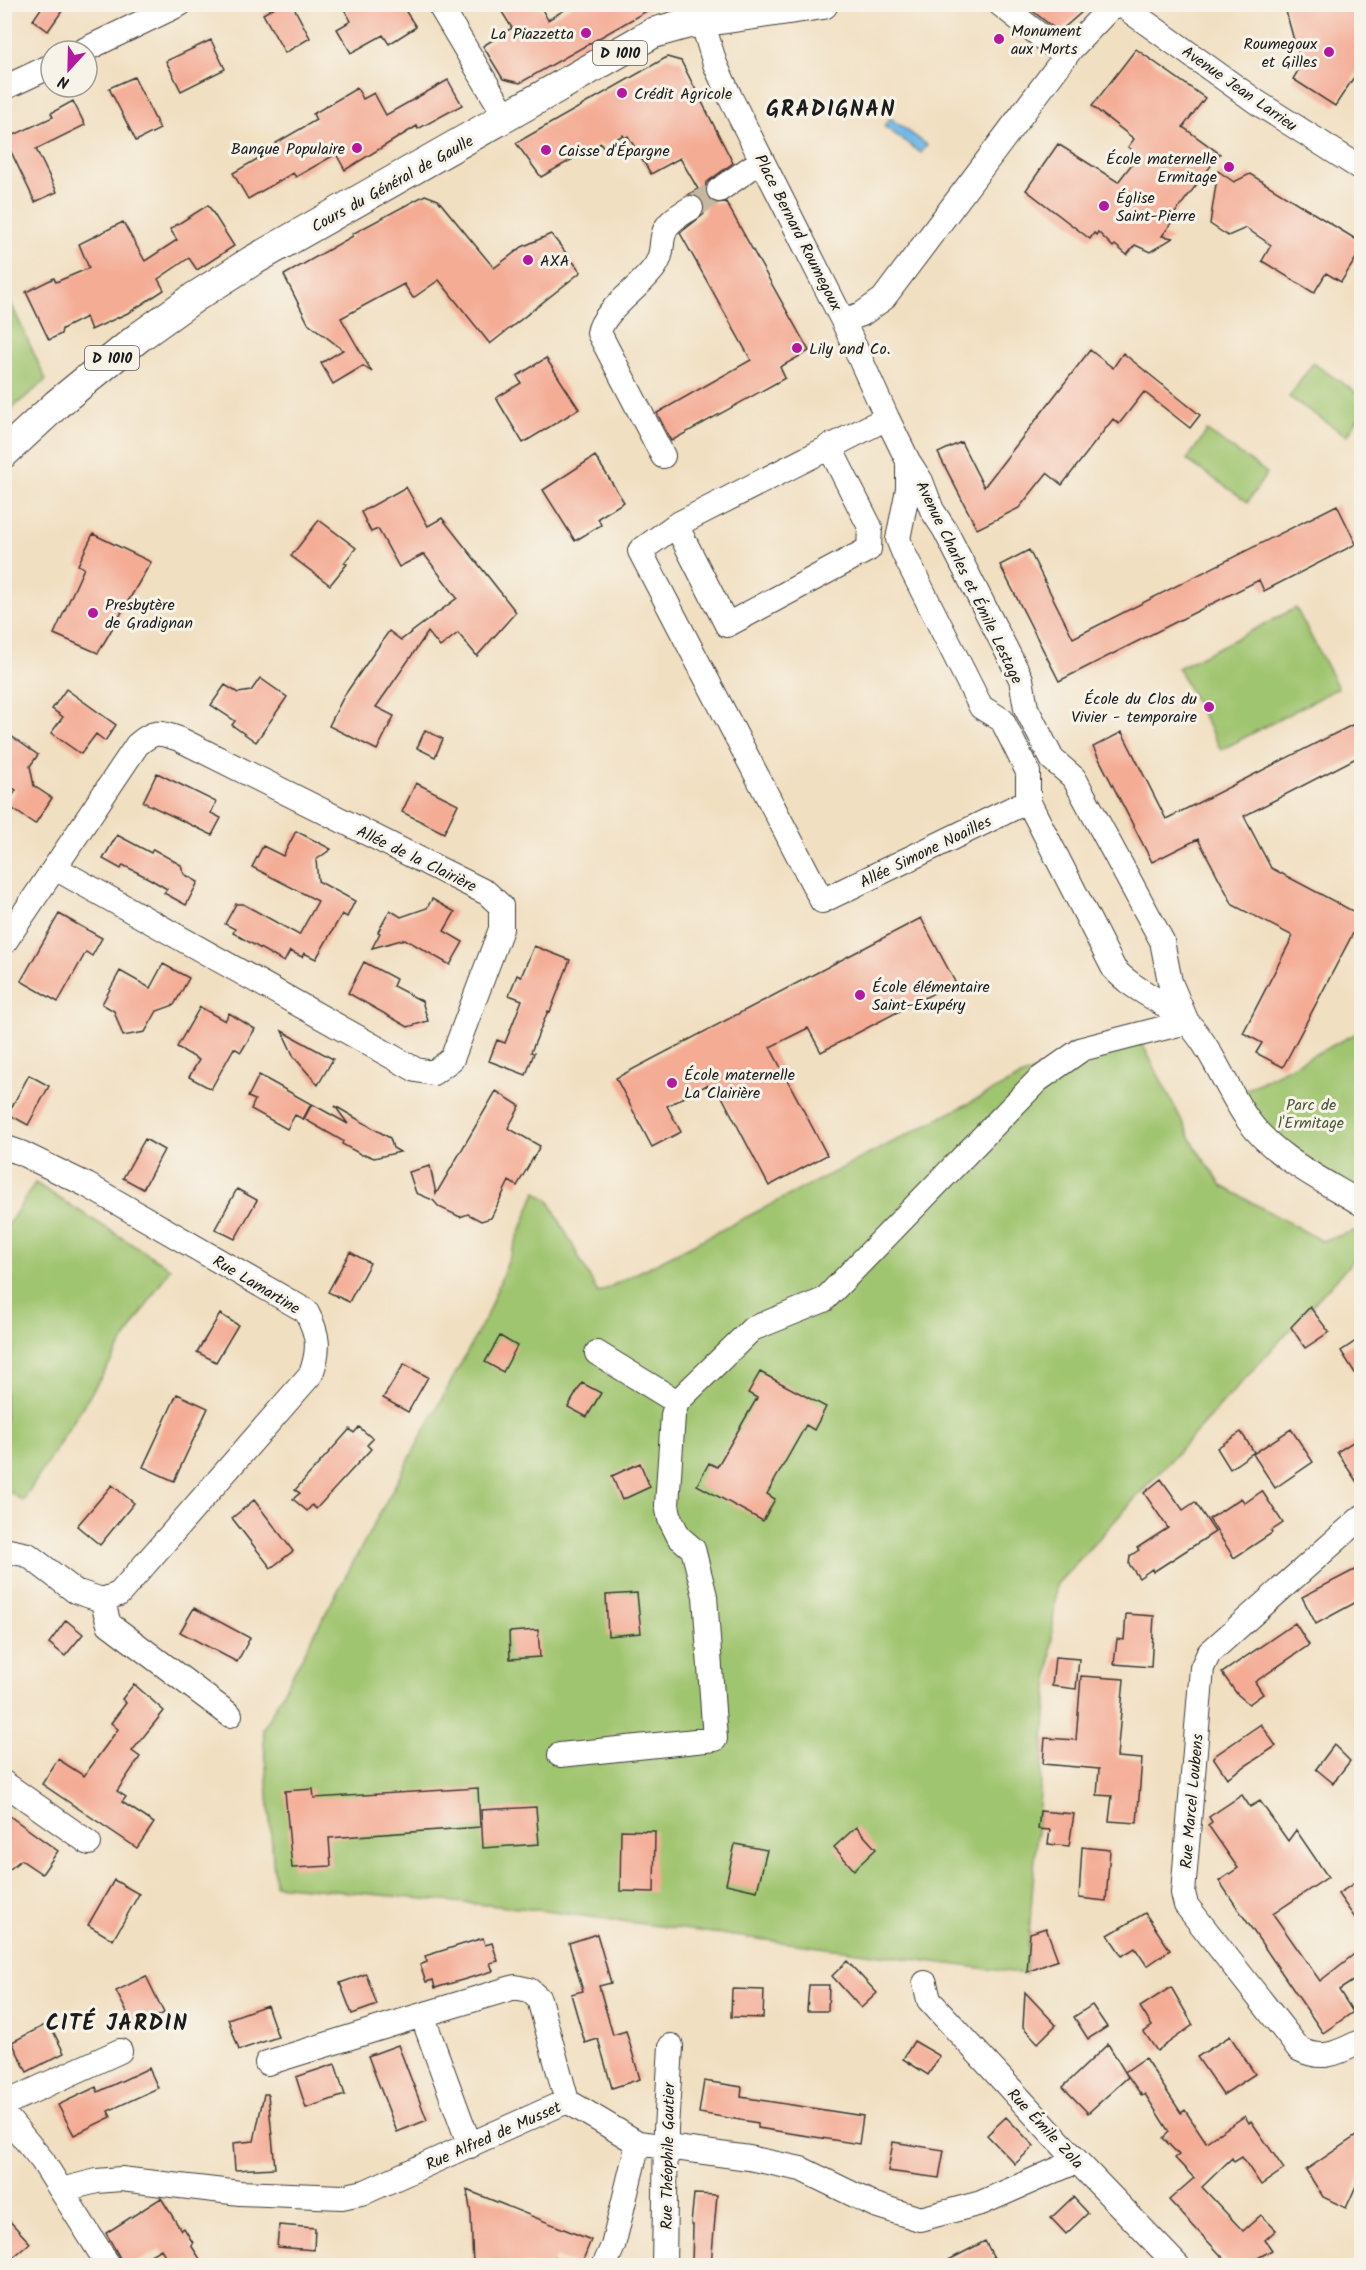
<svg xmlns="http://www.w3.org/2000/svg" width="1366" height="2270" font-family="Kalam,sans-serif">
<rect width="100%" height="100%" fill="#f7f3e8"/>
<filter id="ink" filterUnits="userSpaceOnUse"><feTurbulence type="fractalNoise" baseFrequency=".0167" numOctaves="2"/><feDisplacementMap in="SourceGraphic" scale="12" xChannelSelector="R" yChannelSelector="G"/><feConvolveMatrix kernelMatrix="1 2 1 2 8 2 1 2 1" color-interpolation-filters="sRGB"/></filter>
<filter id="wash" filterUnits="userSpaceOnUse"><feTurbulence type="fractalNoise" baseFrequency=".008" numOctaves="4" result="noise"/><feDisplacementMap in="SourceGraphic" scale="24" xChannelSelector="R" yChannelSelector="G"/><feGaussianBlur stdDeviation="1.35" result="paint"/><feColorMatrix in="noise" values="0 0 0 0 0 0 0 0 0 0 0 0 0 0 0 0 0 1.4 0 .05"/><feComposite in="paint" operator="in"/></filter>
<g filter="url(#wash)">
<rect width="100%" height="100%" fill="#f1dfc1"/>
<!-- green -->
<path fill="#a0c56f" stroke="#5e7046" stroke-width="1.5" d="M5 290 46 380 5 414H4Z
M1313 363 1361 396V414L1347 436 1289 397Z
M1207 431 1267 473 1248 502 1187 460Z
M1296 608 1338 688 1221 750 1178 668Z
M1135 1030 1196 1148 1222 1186 1322 1241 1361 1229V1252L1056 1585 1026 1974 530 1909 275 1885 263 1729 485 1319 536 1192 549 1201 598 1293 1018 1078Z
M1361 1031V1204L1284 1156 1233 1096Z
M35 1183 170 1268 23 1501 5 1489V1230Z"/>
<!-- water -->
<path fill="#6eb8e6" stroke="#456a81" stroke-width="1.5" d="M890 118 927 145 921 153 884 126Z"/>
<g id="blocks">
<!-- building -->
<path fill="#f4ac95" d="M44 4H67L48 31 33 20Z
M280 4H292L310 38 285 53 263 14Z
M341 4H401L416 27 389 44 383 35 351 53 337 29 351 21Z
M497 4H539L548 20 574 4H659L520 83 503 79 483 46 512 28Z
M1024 4H1091L1059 32Z
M1284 4H1362V65L1335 106 1293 79 1301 66Z
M211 40 225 69 181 91 166 61Z
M1136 49 1205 98 1183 127 1220 154 1168 222 1171 224 1162 236 1173 238 1150 252 1135 245 1127 255 1115 245 1113 247 1098 232 1096 235 1094 233 1090 239 1026 190 1058 144 1118 182 1139 155 1128 147 1134 139 1092 106Z
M667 57 681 61 733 163 706 183 705 191 707 198 714 203 726 202 809 351 780 367 785 378 671 441 657 413 751 360 680 233 704 214 705 207 703 200 697 195 689 194 698 189 680 158 651 174 628 136 625 138 623 135 603 147 601 143 541 177 516 143Z
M134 77 160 129 136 141 109 88Z
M448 80 462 105 418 129 417 126 345 170 336 154 296 177 293 173 248 199 233 173 278 147 276 143 316 120 313 114 357 88 363 99 374 93 386 115Z
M73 101 85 125 36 149 57 192 35 202 5 139 53 117 51 113Z
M1218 171 1234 182 1250 174 1362 243V249L1341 282 1326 273 1314 293 1262 261 1271 245 1246 228 1228 236 1210 224Z
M425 195 438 200 494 268 522 247 551 234 581 272 490 344 439 280 413 298 404 284 341 318 372 372 363 366 333 384 321 363 343 350 308 323 284 275 353 236 352 234Z
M208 205 234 246 197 270 189 258 158 279 164 290 130 312 91 330 86 317 62 329 61 334 49 340 26 292 54 278 56 282 89 268 79 244 123 222 145 261 177 240 170 229Z
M1090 350 1113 368 1123 353 1200 415 1190 428 1144 392 1119 424 1113 419 1062 485 1047 473 1019 508 977 529 938 453 961 442 984 487Z
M546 358 579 409 523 443 496 398 521 383 517 376Z
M595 456 624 502 598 518 601 525 575 541 543 490Z
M406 487 428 526 442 518 516 612 477 656 458 633 440 647 428 632 376 707 394 716 377 750 329 726 344 696 389 631 401 640 457 598 424 554 399 567 378 529 371 532 361 512Z
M1337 505 1356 544 1264 591 1259 580 1059 681 1000 565 1029 550 1073 638Z
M319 520 356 548 344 563 347 564 330 585 291 556Z
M93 534 151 562 98 653 54 634 84 568 78 565Z
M260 678 287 697 256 742 232 725 235 721 211 705 225 685 238 693 251 691Z
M66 689 116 725 105 741 96 734 81 754 51 733 63 717 52 709Z
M1362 720V755L1244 816 1271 868 1362 916 1283 1067 1256 1053 1262 1043 1243 1033 1293 936 1233 905 1198 839 1152 862 1093 747 1122 732 1166 819Z
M425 730 443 739 435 757 417 748Z
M4 731 38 755 30 766 34 786 52 798 35 824 7 805 16 790 4 783Z
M157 773 216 802 211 813 221 818 212 835 143 802Z
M416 783 458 804 444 833 402 812Z
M296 831 331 849 316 860 318 881 355 901 347 917 342 914 316 959 304 953 302 957 290 951 284 962 233 933 235 929 225 924 236 904H243L299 935 318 901 252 867 263 846 283 856Z
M117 835 151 853 153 849 181 865 184 874 198 882 186 905 164 893 167 889 150 879 123 865 121 869 103 859Z
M432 899 455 912 444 931 463 942 450 965 405 939 372 948 380 933 378 932 390 910 401 917 427 908Z
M59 914 102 938 92 956 86 952 58 1002 21 981Z
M921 918 955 982 821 1052 808 1028 770 1047 827 1155 769 1186 720 1093 713 1097 707 1085 667 1106 681 1132 652 1147 616 1078Z
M534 946 570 960 550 1012 548 1011 531 1052 534 1053 526 1075 489 1061 497 1040 505 1043 522 1000 509 995 517 975 521 977Z
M364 962 396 979 393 986 422 1001 428 1021 408 1027 348 993Z
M163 964 189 978 174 1005 157 1011 145 1032 123 1036 114 1011 102 1004 120 971 150 988Z
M200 1007 225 1021 229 1013 255 1029 241 1052 234 1048 211 1089 189 1077 199 1060 177 1047Z
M282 1031 333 1059 318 1085 294 1057Z
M29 1075 49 1086 28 1125 8 1114Z
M259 1075 311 1104 303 1119 295 1115 287 1129 251 1109 255 1100 248 1097Z
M496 1091 520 1106 508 1128 540 1146 517 1186 509 1181 491 1218 481 1221 468 1214 460 1217 439 1207 433 1200 416 1193 409 1172 430 1166 436 1194Z
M312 1104 348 1124 335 1106 390 1138 393 1148 400 1152 374 1158 367 1155H362L342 1144 343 1141 304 1119Z
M145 1139 164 1150 143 1189 123 1178Z
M237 1189 257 1200 235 1239 215 1229Z
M350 1252 370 1263 349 1302 328 1292Z
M1310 1307 1329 1332 1305 1348 1291 1327Z
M220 1314 238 1325 216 1362 197 1352Z
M500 1336 517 1346 503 1372 485 1362Z
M1362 1337V1384L1341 1351Z
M404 1364 428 1377 408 1412 383 1398Z
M760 1372 826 1407 814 1430 806 1425 767 1494 775 1499 763 1521 697 1485 709 1463 717 1467 757 1398 748 1393Z
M582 1383 601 1393 587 1417 568 1407Z
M177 1394 208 1408 174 1481 143 1467Z
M359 1427 373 1439 367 1445 371 1449 316 1509 312 1505 307 1511 293 1499 300 1493 295 1490 350 1429 354 1433Z
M1291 1429 1313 1462 1275 1488 1253 1454Z
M1241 1432 1254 1452 1230 1469 1217 1448Z
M1362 1436V1490L1337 1452Z
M640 1463 650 1487 622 1500 612 1476Z
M1161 1479 1183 1510 1195 1502 1215 1532 1153 1572 1152 1569 1139 1578 1129 1564 1130 1556 1139 1550 1137 1548 1168 1528 1144 1493Z
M112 1485 134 1503 100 1545 77 1526Z
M1262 1491 1283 1523 1271 1531 1272 1533 1234 1558 1209 1519 1241 1498 1245 1503Z
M254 1500 293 1551 271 1568 232 1518Z
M1362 1566V1599L1316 1624 1302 1597Z
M637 1593 641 1633 608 1636 606 1595Z
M194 1608 250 1638 237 1662 180 1632Z
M1126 1614 1154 1616 1151 1667 1114 1664 1117 1639 1124 1640Z
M66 1620 83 1634 65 1656 49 1643Z
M1295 1623 1309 1645 1255 1682 1263 1694 1249 1704 1237 1694 1222 1673Z
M538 1630 540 1657 510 1659 509 1632Z
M1055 1657 1079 1659 1076 1689 1052 1686Z
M1081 1676 1124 1679 1117 1757 1142 1759 1137 1823 1109 1821 1112 1796 1097 1795 1099 1769 1043 1764 1045 1738 1076 1740Z
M134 1684 164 1711 132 1751 140 1757 117 1791 126 1797 122 1802 154 1823 137 1848 42 1784 58 1759 84 1776 118 1729 111 1723 126 1703 122 1699Z
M1261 1724 1276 1746 1227 1778 1213 1757Z
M1334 1745 1350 1761 1333 1783 1316 1769Z
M478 1788 480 1827 329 1838 331 1866 292 1868 285 1791 313 1789 314 1798Z
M1242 1795 1250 1807 1260 1801 1288 1841 1296 1830 1328 1877 1273 1914 1320 1981 1362 1948V1975L1339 1990 1353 2012 1323 2033 1219 1881 1238 1868 1208 1825 1212 1822 1209 1817Z
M536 1807 539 1844 483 1848 481 1810Z
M1040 1811 1074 1814 1069 1846 1048 1844 1050 1830 1038 1829Z
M4 1812 58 1851 42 1874 21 1860 4 1874Z
M856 1827 876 1849 854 1870 834 1847Z
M621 1830 655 1831 654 1892 620 1891Z
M735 1844 767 1850 757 1891 726 1884Z
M1082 1847 1110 1850 1106 1901 1079 1898Z
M1362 1878V1928L1338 1894Z
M114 1880 139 1894 113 1940 88 1925Z
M1145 1913 1170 1950 1147 1966 1135 1948 1122 1956 1108 1935Z
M1046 1928 1058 1960 1027 1972 1030 1933Z
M597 1934 611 1983 599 1986 613 2035 626 2031 640 2079 612 2088 598 2039 585 2043 571 1994 583 1991 569 1943Z
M483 1938 485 1945 492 1943 498 1961 490 1963 493 1971 435 1988 433 1980 426 1982 420 1965 427 1962 425 1956Z
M847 1961 877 1993 861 2008 832 1976Z
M366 1974 377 2005 352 2014 340 1983Z
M146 1976 164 2013 135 2028 116 1991Z
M809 1985H829L828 2011H807Z
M1171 1987 1193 2025 1157 2051 1144 2032 1152 2026 1140 2007Z
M732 1989 764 1990 763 2018 731 2017Z
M1025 1992 1056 2025 1038 2043 1023 2027Z
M267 2005 278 2037 239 2050 228 2019Z
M1092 2005 1107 2027 1088 2039 1074 2017Z
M49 2023 64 2053 27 2072 12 2042Z
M1230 2036 1255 2074 1223 2095 1197 2057Z
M914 2041 940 2056 928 2075 903 2059Z
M1108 2044 1128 2077 1088 2113 1063 2087Z
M398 2045 427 2120 397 2132 368 2056Z
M1145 2058 1181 2113 1185 2110 1206 2142 1245 2116 1249 2123 1251 2121 1284 2169 1261 2185 1242 2157 1234 2162 1232 2158 1202 2187 1243 2231 1261 2215 1276 2230 1265 2240 1272 2250 1258 2258 1266 2265H1230L1169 2200 1194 2178 1175 2158 1179 2155 1163 2138 1169 2132 1145 2094 1142 2096 1125 2072Z
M335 2064 345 2095 306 2108 296 2077Z
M149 2068 158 2088 108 2111 111 2117 74 2135 58 2105 96 2087 98 2092Z
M704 2081 742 2087 741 2097 863 2116 859 2144 758 2128V2123L699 2113Z
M264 2094H268L275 2168 235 2170 233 2143 254 2141Z
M1006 2117 1034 2146 1015 2164 987 2135Z
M1362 2132V2173L1346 2208 1323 2197 1306 2170Z
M893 2142 944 2150 939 2178 888 2171Z
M467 2190 591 2240 581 2265H576L555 2257 553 2265H473L471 2215Z
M694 2194 717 2195 711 2265 692 2264 693 2225 691 2224Z
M1073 2197 1088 2213 1066 2234 1051 2218Z
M161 2198 181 2230 184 2228 193 2243 191 2245 204 2265H171L161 2249 133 2265H124L106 2233Z
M4 2215 30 2243 4 2265Z
M279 2225 315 2228 314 2250 277 2247Z
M985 2241 998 2265H939L972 2248Z"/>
</g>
</g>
<g filter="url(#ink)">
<use href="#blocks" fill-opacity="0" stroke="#3c3935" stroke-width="1.5"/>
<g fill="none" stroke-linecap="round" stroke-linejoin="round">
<!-- minor-tunnel -->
<path stroke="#c6b8a0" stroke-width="24" stroke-dasharray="24 12" stroke-linecap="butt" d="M691 208 719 190"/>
<!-- minor casing -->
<g stroke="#3c3935" stroke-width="26">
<path id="minor" d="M439 4 499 105 501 121
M697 4 715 64 730 97 843 321 887 418 908 461 921 481 932 510 945 530 1021 679 1026 708 1052 759 1074 778 1162 941 1170 982 1187 1022
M1000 4 1066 56
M1120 4 1258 103 1362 169
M82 51 180 4
M4 88 51 66
M719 190 762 160
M843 321 862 314 883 299 1071 49 1114 4
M829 446 870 527 869 549 727 625 676 525 887 418
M663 456 599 333C602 311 643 286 656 265 664 252 660 245 664 233 667 221 682 214 691 208
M908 461V489L898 539 904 554 981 707 1002 720 1028 772V801L1114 969C1135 992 1166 1001 1188 1023 1214 1051 1226 1089 1248 1120 1275 1158 1323 1180 1362 1204
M676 525 640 551 822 901 1028 801
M4 943 137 745C154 730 159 732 179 739L487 893 501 906V929L452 1059 433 1073 416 1070 55 868
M4 1147 21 1153 87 1185 306 1311C319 1335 320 1349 311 1374L119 1594 102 1600
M597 1353 677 1402
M1362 1517 1209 1653 1202 1668 1183 1893 1186 1905 1299 2049C1325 2062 1338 2052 1362 2041
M4 1550 28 1555 75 1591 102 1600
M102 1600 109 1624 230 1715
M560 1755 715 1739 705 1596 693 1549 679 1537 670 1519 667 1505 673 1415 677 1402 752 1329 824 1300 1038 1080 1082 1049 1187 1022
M4 1783 89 1843
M925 1983 929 2000 1077 2161 1178 2266
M267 2063 422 2015
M4 2104 120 2051
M4 2114 42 2160 109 2266
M470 2146 422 2015 515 1987 529 1990 539 1999 567 2101
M61 2190 97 2181 121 2179 240 2193 342 2197 365 2192 567 2101 638 2143 749 2158 801 2169 875 2205 920 2219 981 2203 1077 2161
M604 2266 613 2246 638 2143
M664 2266 666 2129 671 2046"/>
</g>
<!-- major casing -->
<g stroke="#3c3935" stroke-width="32">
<path id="major" d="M4 453 57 404 139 337 195 297 252 261 653 33 685 24 823 4"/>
</g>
<!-- minor -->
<use href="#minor" stroke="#fff" stroke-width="24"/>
<!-- major -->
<use href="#major" stroke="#fff" stroke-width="30"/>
</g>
</g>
<!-- markers -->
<g fill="#b5179e" stroke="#f7f3e8" stroke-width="2">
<circle cx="586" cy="33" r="6"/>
<circle cx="999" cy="39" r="6"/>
<circle cx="1329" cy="52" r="6"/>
<circle cx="622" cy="93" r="6"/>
<circle cx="357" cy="148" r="6"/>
<circle cx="546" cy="150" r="6"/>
<circle cx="1229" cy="167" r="6"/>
<circle cx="1104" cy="206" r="6"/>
<circle cx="528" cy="260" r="6"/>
<circle cx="797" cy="348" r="6"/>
<circle cx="93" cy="613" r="6"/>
<circle cx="1209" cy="707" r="6"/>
<circle cx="860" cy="995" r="6"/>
<circle cx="672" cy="1083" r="6"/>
</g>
<g text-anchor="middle" stroke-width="6" stroke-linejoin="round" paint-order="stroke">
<!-- shield labels -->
<g fill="#f7f3e8" stroke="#5e5c59" stroke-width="1.5">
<rect x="593" y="41" width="54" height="24" rx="4.5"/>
<rect x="85" y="346" width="54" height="24" rx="4.5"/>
</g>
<g font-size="15" font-weight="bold" fill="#1c1c1c">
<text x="620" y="58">D 1010</text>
<text x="112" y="363">D 1010</text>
</g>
<!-- poi labels -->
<g font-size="16" fill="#1c1c1c" stroke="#f7f3e8" text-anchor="start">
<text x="1011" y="36">Monument<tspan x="1011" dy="18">aux Morts</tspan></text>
<text x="574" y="39" text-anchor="end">La Piazzetta</text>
<text x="1317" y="49" text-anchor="end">Roumegoux<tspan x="1317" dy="18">et Gilles</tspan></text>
<text x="634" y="99">Crédit Agricole</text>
<text x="345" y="154" text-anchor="end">Banque Populaire</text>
<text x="558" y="156">Caisse d'Épargne</text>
<text x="1217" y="164" text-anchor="end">École maternelle<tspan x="1217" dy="18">Ermitage</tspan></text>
<text x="1116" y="203">Église<tspan x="1116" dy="18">Saint-Pierre</tspan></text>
<text x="540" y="266">AXA</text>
<text x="809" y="354">Lily and Co.</text>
<text x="105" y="610">Presbytère<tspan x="105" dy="18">de Gradignan</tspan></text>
<text x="1197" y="704" text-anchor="end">École du Clos du<tspan x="1197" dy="18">Vivier - temporaire</tspan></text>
<text x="872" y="992">École élémentaire<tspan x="872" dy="18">Saint-Exupéry</tspan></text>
<text x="684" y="1080">École maternelle<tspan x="684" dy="18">La Clairière</tspan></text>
</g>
<!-- street labels -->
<g font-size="16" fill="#1c1c1c" stroke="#f7f3e8">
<text transform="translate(1240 88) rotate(35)" y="6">Avenue Jean Larrieu</text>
<text transform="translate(392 183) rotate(-29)" y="6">Cours du Général de Gaulle</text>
<text transform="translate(799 232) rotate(63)" y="6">Place Bernard Roumegoux</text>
<text transform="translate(970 582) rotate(64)" y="6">Avenue Charles et Émile Lestage</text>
<text transform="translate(925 851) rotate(-26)" y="6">Allée Simone Noailles</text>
<text transform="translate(417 858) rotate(26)" y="6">Allée de la Clairière</text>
<text transform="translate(257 1284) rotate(31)" y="6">Rue Lamartine</text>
<text transform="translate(1191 1801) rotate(-85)" y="6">Rue Marcel Loubens</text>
<text transform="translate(1046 2128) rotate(47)" y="6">Rue Émile Zola</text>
<text transform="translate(493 2135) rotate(-24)" y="6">Rue Alfred de Musset</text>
<text transform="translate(667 2156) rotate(-89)" y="6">Rue Théophile Gautier</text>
</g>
<!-- park labels -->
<g font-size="16" fill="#4a5739" stroke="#f7f3e8">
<text x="1311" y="1110">Parc de<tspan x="1311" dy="18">l'Ermitage</tspan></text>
</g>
<!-- district labels -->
<g font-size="22" font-weight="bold" letter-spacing="1.5" fill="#1c1c1c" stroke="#f7f3e8">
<text x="831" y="116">GRADIGNAN</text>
<text x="117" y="2030">CITÉ JARDIN</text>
</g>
</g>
<!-- margin -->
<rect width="1366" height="2270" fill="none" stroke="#f7f3e8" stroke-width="24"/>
<!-- north arrow -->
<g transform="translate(69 69) rotate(202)"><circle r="28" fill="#f7f3e8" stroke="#9f9d96" stroke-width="1.5"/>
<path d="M0-4.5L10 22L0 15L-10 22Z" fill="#b5179e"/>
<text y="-9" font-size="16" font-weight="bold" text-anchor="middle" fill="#1c1c1c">N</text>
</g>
</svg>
